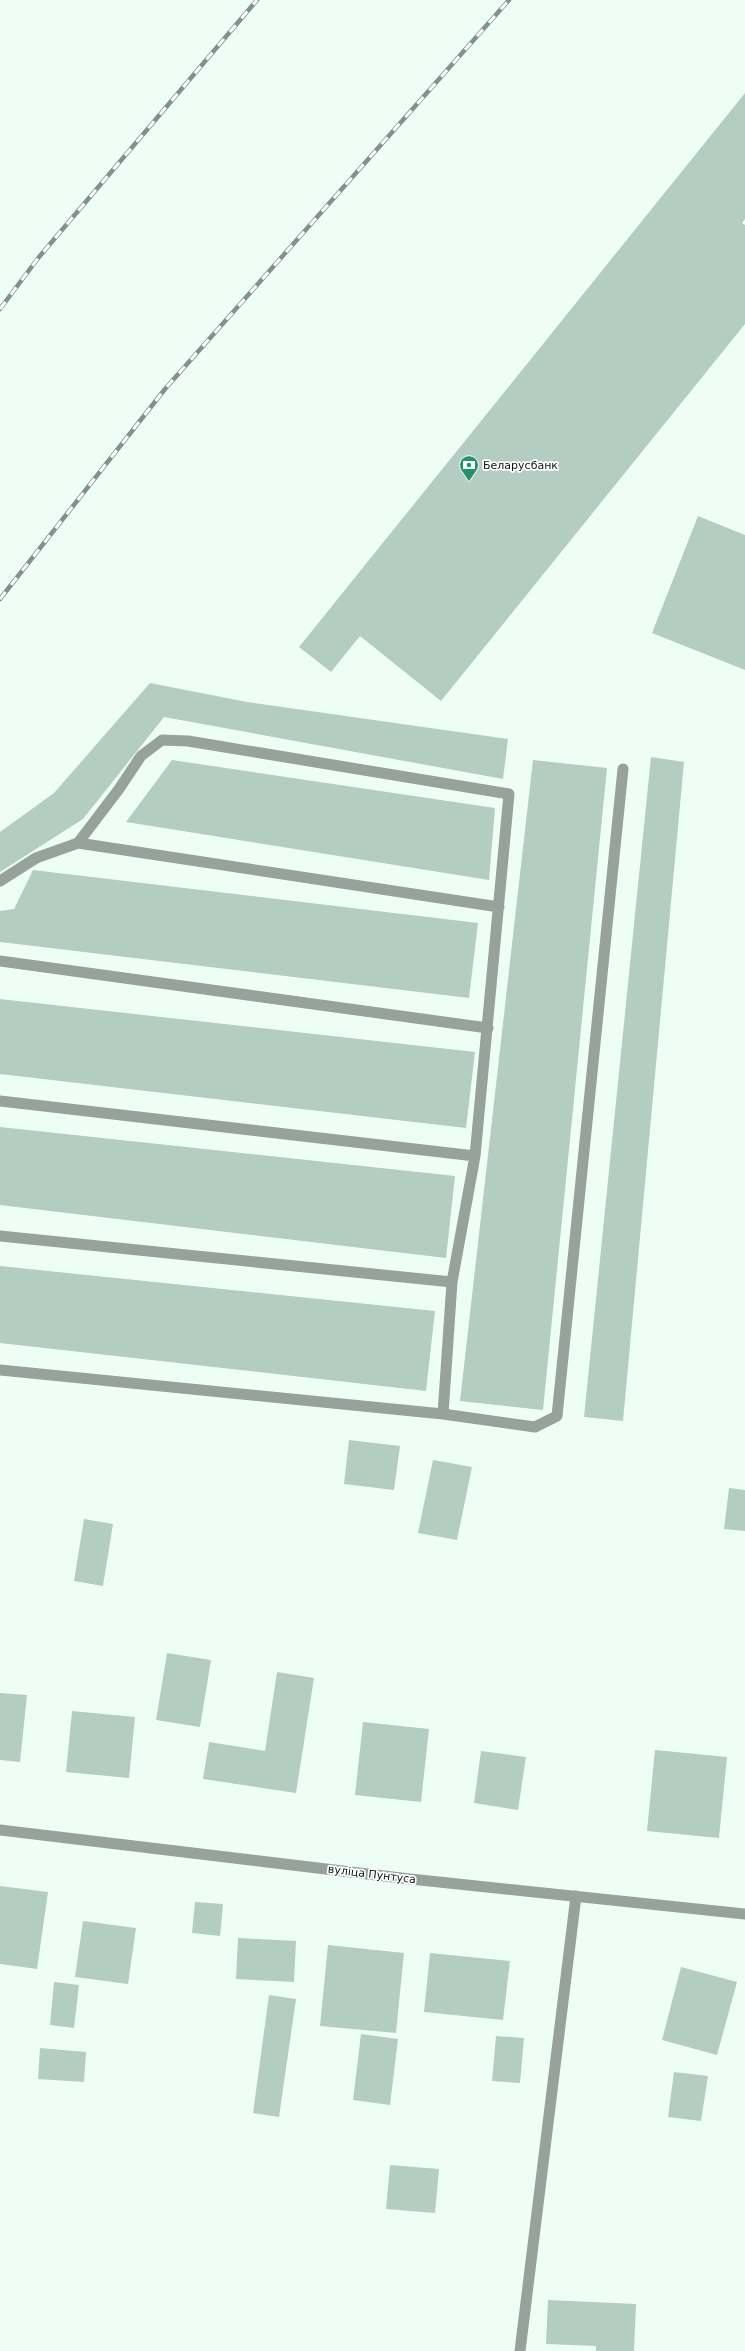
<svg xmlns="http://www.w3.org/2000/svg" width="745" height="2351" font-family="'DejaVu Sans',sans-serif">
<rect width="100%" height="100%" fill="#eefef7"/>
<!-- building -->
<path fill="#b4cdc2" d="M745 93V219L742 223 745 225V324L441 701 360 636 331 672 299 647Z
M698 516 745 535V670L652 633Z
M150 683 247 702 508 739 503 779 164 717 83 819 0 872V832L54 793Z
M651 757 684 762 623 1421 584 1417Z
M172 760 495 808 489 880 126 822Z
M533 760 607 768 543 1410 460 1401Z
M33 870 478 923 469 998 0 942V911L14 909Z
M0 999 475 1052 466 1128 0 1074Z
M0 1127 455 1176 446 1258 0 1205Z
M0 1266 435 1311 426 1391 0 1343Z
M349 1440 400 1446 394 1490 344 1484Z
M433 1460 472 1467 457 1540 418 1533Z
M729 1488 745 1490V1531L724 1529Z
M84 1519 113 1524 103 1586 74 1581Z
M167 1653 211 1660 200 1727 156 1720Z
M277 1672 314 1678 296 1793 203 1779 209 1742 265 1751Z
M0 1693 27 1695 20 1762 0 1760Z
M72 1711 135 1717 129 1778 66 1772Z
M363 1722 429 1729 421 1802 355 1795Z
M655 1750 727 1757 719 1838 647 1831Z
M481 1751 526 1757 518 1810 474 1803Z
M0 1886 48 1892 37 1969 0 1964Z
M195 1902 223 1904 220 1936 192 1933Z
M83 1921 136 1928 128 1984 75 1977Z
M238 1938 296 1941 294 1982 236 1979Z
M328 1945 404 1953 396 2033 320 2026Z
M430 1953 510 1961 503 2020 424 2012Z
M681 1967 737 1982 717 2055 662 2040Z
M54 1982 79 1985 74 2028 50 2025Z
M269 1995 296 1999 279 2117 253 2113Z
M361 2034 398 2039 390 2105 353 2100Z
M496 2036 524 2038 520 2083 492 2081Z
M40 2048 86 2052 84 2082 38 2079Z
M674 2072 708 2076 701 2121 668 2117Z
M390 2165 439 2169 435 2213 386 2209Z
M548 2300 636 2304 634 2351H596V2346L546 2344Z"/>
<g fill="none" stroke-linecap="round" stroke-linejoin="round">
<!-- service -->
<path stroke="#97a29d" stroke-width="11" d="M78 843 119 789 141 756 162 740 188 741 509 794 475 1156 452 1282 443 1414
M0 881 36 858 78 843 499 907
M0 961 488 1028
M0 1101 475 1156
M0 1236 452 1282
M0 1370 443 1414 535 1427 557 1416 623 769
M520 2351 576 1896"/>
<!-- minor -->
<path stroke="#97a29d" stroke-width="11" d="M0 1830 401 1878 745 1914"/>
<!-- rail casing -->
<g stroke="#84908b" stroke-width="4.5">
<path id="rail" d="M0 309 39 257 257 0
M0 599 165 389 509 0"/>
</g>
<!-- rail -->
<use href="#rail" stroke="#fff" stroke-width="3" stroke-dasharray="9" stroke-linecap="butt"/>
</g>
<!-- icons -->
<defs>
<g id="bank-pin" transform="scale(1)"><path d="M0 17L-7.5 6A9.5 9.5 0 1 1 7.5 6Z" fill="#249171" stroke="#fff"/><path d="M-6-4H6V4H-6ZM0-2.3a2.3 2.3 0 1 0 0 4.6a2.3 2.3 0 1 0 0-4.6Z" fill="#fff"/></g>
</defs>
<g fill-rule="evenodd">
<use href="#bank-pin" x="469" y="465"/>
</g>
<g text-anchor="middle" stroke-width="3.5" stroke-linejoin="round" paint-order="stroke">
<!-- poi labels -->
<g font-size="11" fill="#0c1511" stroke="#fff" text-anchor="start">
<text x="483" y="469">Беларусбанк</text>
</g>
<!-- street labels -->
<g font-size="11" fill="#0c1511" stroke="#fff">
<text transform="translate(372 1874) rotate(7)" y="4">вуліца Пунтуса</text>
</g>
</g>
</svg>
